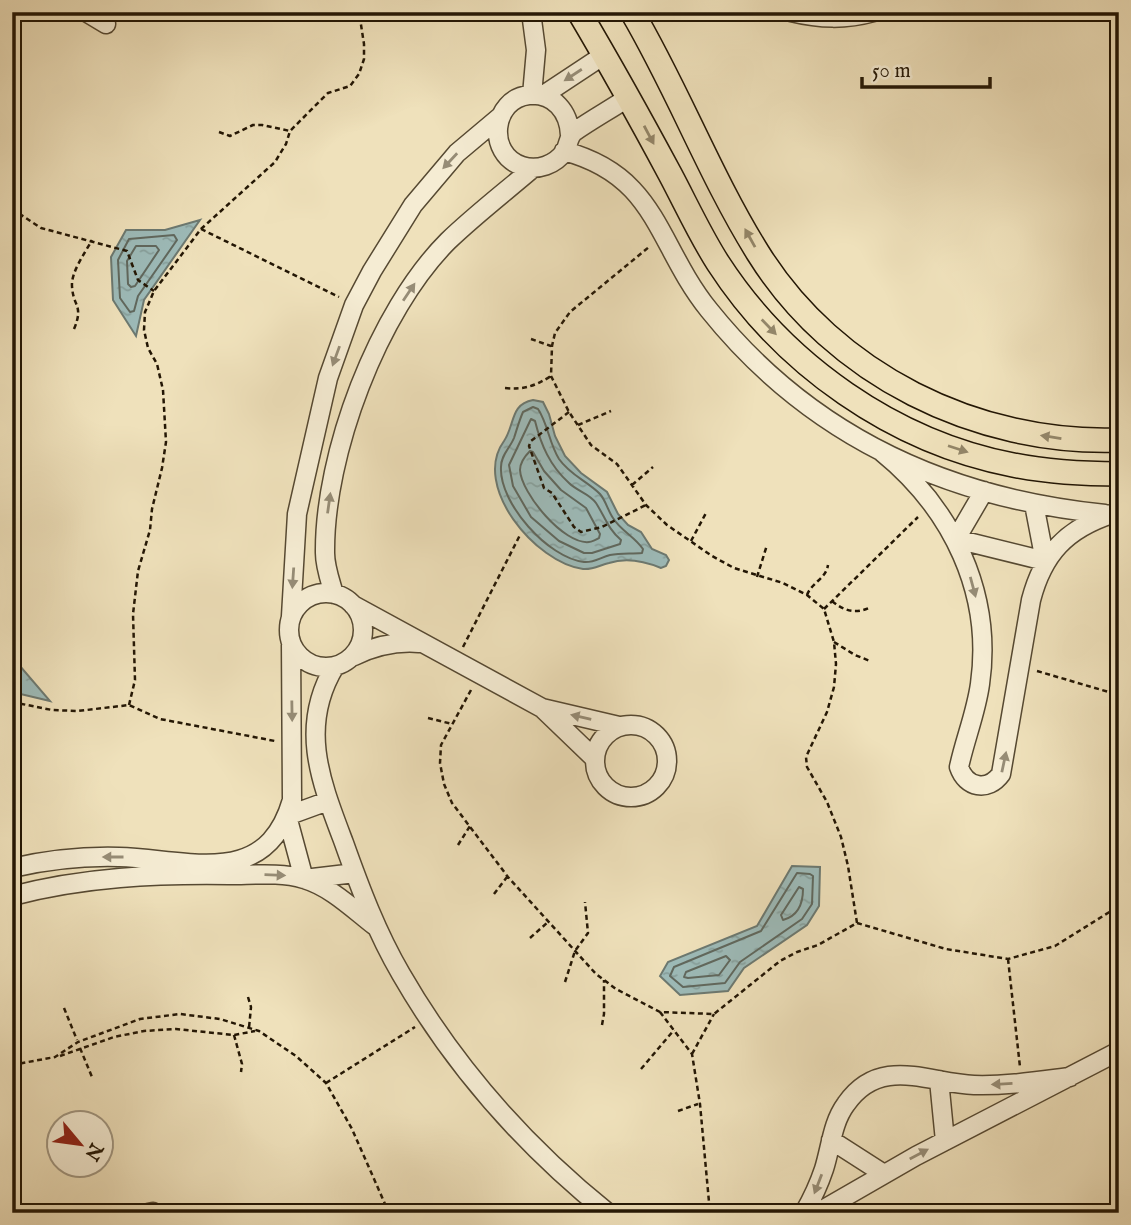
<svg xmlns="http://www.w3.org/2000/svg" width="1131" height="1225" font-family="'IM FELL English',serif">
<defs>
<pattern id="water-ripples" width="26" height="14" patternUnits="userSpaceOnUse" patternTransform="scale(1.75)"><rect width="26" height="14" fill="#9dbbb9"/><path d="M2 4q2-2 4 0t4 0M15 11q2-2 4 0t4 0" fill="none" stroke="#87a09d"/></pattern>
</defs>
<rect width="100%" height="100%" fill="#efe1bb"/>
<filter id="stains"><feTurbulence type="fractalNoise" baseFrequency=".00286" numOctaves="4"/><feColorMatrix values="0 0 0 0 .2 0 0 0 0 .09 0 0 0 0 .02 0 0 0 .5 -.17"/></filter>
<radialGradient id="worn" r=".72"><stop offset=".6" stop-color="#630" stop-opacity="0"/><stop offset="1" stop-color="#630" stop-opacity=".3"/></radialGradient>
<!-- water -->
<path fill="url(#water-ripples)" stroke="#6c7971" stroke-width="2" d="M200 220 144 300 136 336 113 300 111 257 126 230H165Z
M533 400 543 402 549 414 555 436 565 456 581 473 607 492 618 514 628 525 641 532 652 549 666 555 669 560 666 566 661 568C644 561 627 557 609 563 600 565 593 570 583 569 536 563 471 486 504 441 515 425 510 404 533 400Z
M12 659H14L50 701 12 692Z
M792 866 820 867 819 906 807 925 744 968 728 991 680 995 660 976 668 962 757 926Z"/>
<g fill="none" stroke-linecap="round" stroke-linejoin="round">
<!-- shore -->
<path stroke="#60685e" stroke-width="2" d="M174 235 177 240 138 296 134 311 130 312 120 298 118 260 129 239Z
M136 246H156L159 250 135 286 131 287 128 284 127 261Z
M533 407 538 409C548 424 549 443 559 459 570 475 587 481 600 494 606 501 608 511 613 518 621 531 634 536 643 549L642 553C631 554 621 553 610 555 601 557 594 563 584 562 548 558 499 503 501 467 501 455 510 448 514 438 517 429 519 421 523 412Z
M531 419 535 421C541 445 550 466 569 483 577 491 590 494 596 503 605 517 608 529 621 540L620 544 592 553H584L559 541 531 517 513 486 509 465Z
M530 451 533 452 544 471 561 490 586 508 600 534 599 538C598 539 591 542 589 542 564 545 521 493 520 470 520 462 525 456 530 451Z
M797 873 810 874 813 876 812 904 802 919 740 962 725 983 683 987 670 976 674 967 761 931Z
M799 887 803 889C803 904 798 916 783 920L781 915Z
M726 956 730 960 719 975 688 978 684 977 686 972Z"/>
<!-- minor casing -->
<g stroke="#564932" stroke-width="21">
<path id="minor" d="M86 12 106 24
M531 12 536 50 532 95
M791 12C820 19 845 20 874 12
M542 96 604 55
M570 135C569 112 554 93 529 95 492 99 486 154 522 166 538 171 555 165 565 151 569 144 568 137 574 132 591 120 611 109 629 97
M564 151C658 176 656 244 709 310 810 436 946 498 1105 514
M882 452C952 509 993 593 980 684 976 713 965 739 959 767 966 788 988 792 1001 774L1031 600C1043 554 1066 529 1112 514
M984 491 956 539 1045 561 1034 504
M289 630a37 37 0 1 1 74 0a37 37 0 1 1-74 0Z
M334 594C330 580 325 567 325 553 324 454 378 311 448 241 475 215 505 192 533 168
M353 605 542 708 594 758
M291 616 297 514 328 378 354 305 372 271 413 205 457 153 501 116
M354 656C375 646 395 641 419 643
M335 666C298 727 321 782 344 843 360 888 377 933 401 974 454 1066 526 1147 608 1213
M542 708 619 726
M595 761a36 36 0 1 1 72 0a36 36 0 1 1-72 0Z
M328 801 287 816 304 879 355 873
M12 868C47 860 84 856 119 857 189 859 266 890 292 800L291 642
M12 896C84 877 155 874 229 875 254 875 280 872 304 879 331 887 353 909 375 926
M939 1080 945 1141
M831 1140 884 1174
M148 1213 153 1212
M804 1213C812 1199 819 1184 824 1169 831 1147 832 1123 846 1104 880 1055 928 1083 974 1085 1006 1086 1038 1081 1070 1077
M817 1213 916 1156 1119 1051"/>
</g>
<!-- major casing -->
<g stroke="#231604" stroke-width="26">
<path id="major" d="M579 12C611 66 641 120 670 174 686 204 700 235 718 263 784 365 894 442 1013 465 1048 472 1083 474 1119 474
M632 12C678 90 710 176 758 253 834 375 977 445 1119 440"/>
</g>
<!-- path -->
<path stroke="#231604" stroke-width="2.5" stroke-dasharray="5 3.5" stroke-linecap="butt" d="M219 132 230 136 253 125H262L290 131
M12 209 41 228 127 251 138 280 154 291
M201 229 339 297
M74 329C84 305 73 307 72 286 71 272 85 253 92 240
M531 339 551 346
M505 388C524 390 535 386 551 376
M569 412 531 441 529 446 544 488 552 493 574 527 581 532 602 527 646 505
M578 425 611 411
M632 485 653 467
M691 541 706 513
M757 577 767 545
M807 595C812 582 826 579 828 565
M832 601C844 611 855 614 869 608
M824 609 918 517
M834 642 855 655 870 661
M463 647 520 535
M1037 671 1119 695
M471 690 441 745 440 763 444 784 452 803 508 877 596 974 616 989 660 1012 714 1014 780 961 797 952 818 945 857 923 848 866 841 837 827 802 807 767 806 757 827 712 834 687 836 664 834 642 824 609 807 595 783 583 734 568 712 556 667 525 646 505 617 464 591 445 569 412 551 376 552 346 555 333 570 312 649 247
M12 702 52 710 78 711 129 705 160 719 275 741
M129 705 135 680 133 614 138 571 150 530 152 509 162 468 166 442 163 390 157 364 148 348 144 330 145 312 154 291 201 229 275 162 286 144 290 131 328 93 350 86 359 74 364 59V44L359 12
M428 718 452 724
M458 845 470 826
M494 894 507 877
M857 923 946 949 1008 959 1055 946 1119 906
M530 938 548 922
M1008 959 1020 1067
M565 982 575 951 588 933 585 902
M248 997 251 1007 249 1028
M64 1008 77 1040
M660 1012 692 1054 700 1104 710 1213
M602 1025 604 1014V980
M234 1035 242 1064 241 1072
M80 1048 92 1077
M692 1054 714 1014
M60 1056 114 1037 144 1031 176 1029 234 1035 255 1031
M12 1065 55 1057 78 1042 140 1019 180 1014 220 1019 259 1031 296 1056 326 1083 352 1129 389 1213
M641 1069 674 1030
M326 1083 415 1027
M678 1111 698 1104"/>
<!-- minor -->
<use href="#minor" stroke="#f5ecd3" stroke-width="18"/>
<!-- major -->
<use href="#major" stroke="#efe1bb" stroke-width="23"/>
</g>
<!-- one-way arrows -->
<defs><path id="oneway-solid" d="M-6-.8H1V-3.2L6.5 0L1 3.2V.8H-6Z" transform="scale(1.75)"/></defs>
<g fill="#968c76">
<use href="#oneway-solid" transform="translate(573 75) rotate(147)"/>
<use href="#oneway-solid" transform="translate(450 161) rotate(133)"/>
<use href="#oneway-solid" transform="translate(409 292) rotate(-56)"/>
<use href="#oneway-solid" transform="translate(336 356) rotate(110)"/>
<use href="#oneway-solid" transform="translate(329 503) rotate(-82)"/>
<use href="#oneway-solid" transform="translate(293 578) rotate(94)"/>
<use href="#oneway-solid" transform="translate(973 587) rotate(75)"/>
<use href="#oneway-solid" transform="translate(292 711) rotate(89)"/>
<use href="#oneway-solid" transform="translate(581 717) rotate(-167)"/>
<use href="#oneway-solid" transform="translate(1004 762) rotate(-78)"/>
<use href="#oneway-solid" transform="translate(113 857) rotate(180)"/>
<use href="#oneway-solid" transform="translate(275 875) rotate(2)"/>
<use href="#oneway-solid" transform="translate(1002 1084) rotate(177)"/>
<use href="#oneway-solid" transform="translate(919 1154) rotate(-28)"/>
<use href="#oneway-solid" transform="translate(818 1184) rotate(111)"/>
</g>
<g fill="#938669">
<use href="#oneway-solid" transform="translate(649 135) rotate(62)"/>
<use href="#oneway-solid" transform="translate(750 238) rotate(-119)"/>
<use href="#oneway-solid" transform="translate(769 327) rotate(46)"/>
<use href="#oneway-solid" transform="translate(1051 437) rotate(-171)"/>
<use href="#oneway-solid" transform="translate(958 449) rotate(18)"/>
</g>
<!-- margin -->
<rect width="1131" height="1225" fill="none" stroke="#efe1bb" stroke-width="42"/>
<rect x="14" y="14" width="1103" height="1197" fill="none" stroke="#231604" stroke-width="3.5"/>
<rect x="21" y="21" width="1089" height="1183" fill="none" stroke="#231604" stroke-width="2"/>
<!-- north arrow -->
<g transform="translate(80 1144) rotate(119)"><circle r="33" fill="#f5ecd3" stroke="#a19680" stroke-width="2"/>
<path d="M0-5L12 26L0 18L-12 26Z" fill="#8f2418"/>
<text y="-10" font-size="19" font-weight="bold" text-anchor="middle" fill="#231604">N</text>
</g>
<!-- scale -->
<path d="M862 77v10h128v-10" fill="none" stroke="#231604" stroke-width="3.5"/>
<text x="872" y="77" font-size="21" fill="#231604" stroke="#f5ecd3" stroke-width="5" paint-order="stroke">50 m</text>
<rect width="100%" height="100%" filter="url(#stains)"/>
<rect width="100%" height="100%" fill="url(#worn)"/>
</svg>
